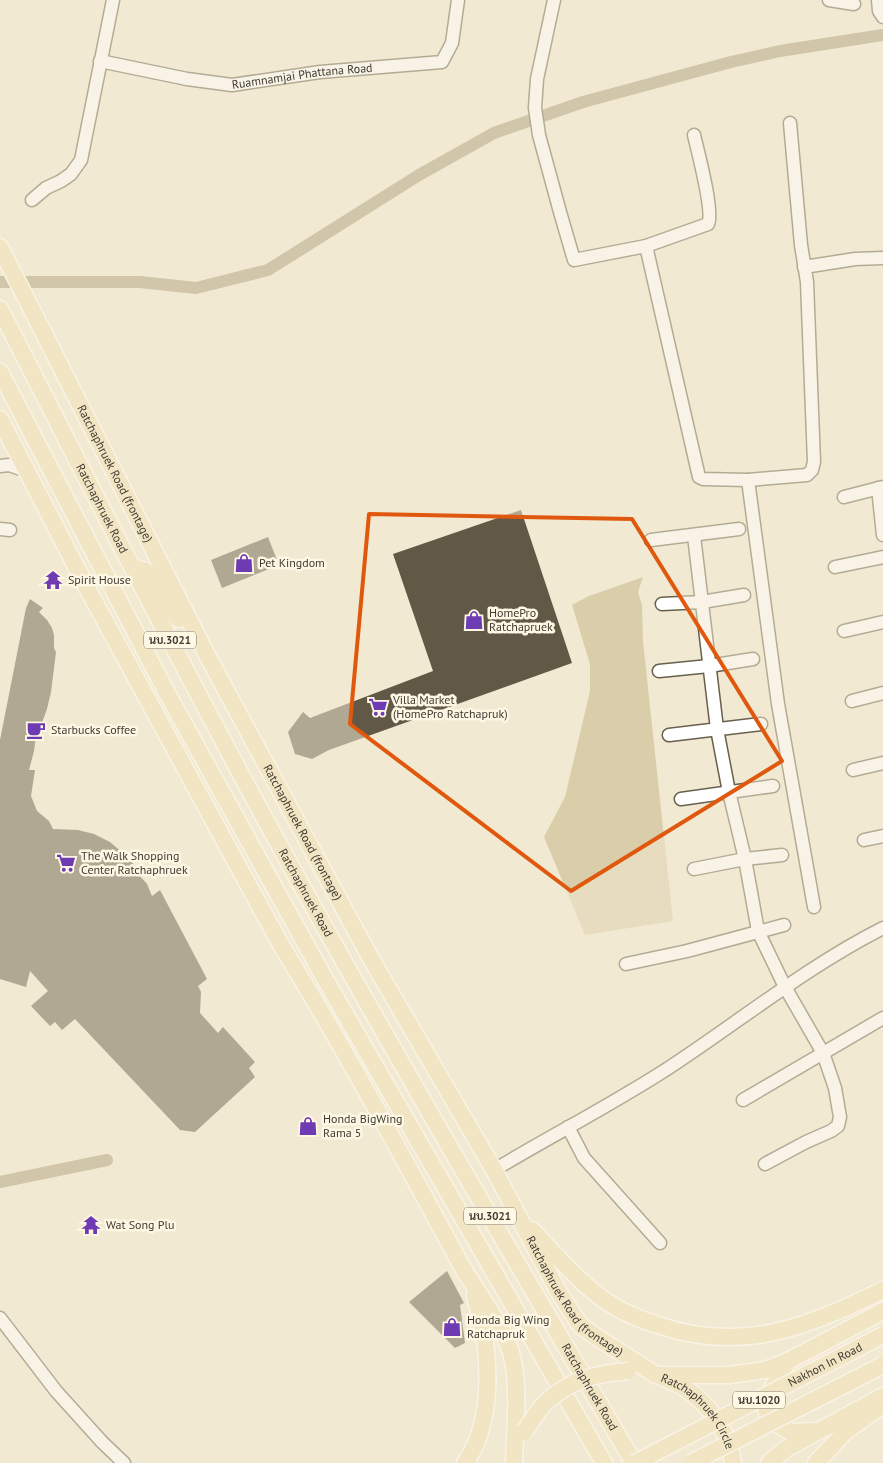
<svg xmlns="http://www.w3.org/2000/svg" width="883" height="1463" font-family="'PT Sans',Sarabun,sans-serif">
<rect width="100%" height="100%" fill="#f2e9d2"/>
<!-- green -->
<path fill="#dacdaa" d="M643 577 638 592 642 605 643 641 673 921 585 935 544 837 565 797 590 691V664L572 605 589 596Z"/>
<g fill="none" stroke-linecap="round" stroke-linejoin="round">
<!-- canal -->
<path stroke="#a99c7a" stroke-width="12" d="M0 282H140L196 288 268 270 419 175 494 133 583 102 731 62 780 51 883 35
M0 1182 107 1160"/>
</g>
<!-- building -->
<path fill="#615946" d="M521 510 572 663 329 750 312 759 295 754 288 732 303 712 310 718 433 671 393 554Z
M268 537 279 565 222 588 211 560Z
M30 599 43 608 39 612 47 620 52 628 54 635V648L56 652 51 692 47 709 40 728 37 727 34 751 29 770H35L31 796 37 811 49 821 53 829 78 830 94 834 110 842 124 854 141 872 138 874 147 884 152 896 160 890 207 979 198 986 201 992 200 1013 218 1033 223 1027 255 1062 249 1068 255 1077 195 1132 180 1130 75 1019 62 1030 55 1022 50 1026 31 1006 48 991 30 971 26 987 0 979V740L26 608Z
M447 1271 464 1303 460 1305 465 1343 455 1348 409 1302Z"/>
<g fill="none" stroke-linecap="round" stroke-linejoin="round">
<!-- minor casing -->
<g stroke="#68604c" stroke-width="15">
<g id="minor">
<path d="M554 0 537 79 535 108 539 135 560 212 574 260 646 246 708 224C714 212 698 152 694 135"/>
<path d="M829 0 854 4"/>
<path d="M878 0 879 11 883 17"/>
<path id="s1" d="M100 61 187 79 232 85 320 72 442 62 452 43 458 0"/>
<path d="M32 200 46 188 61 181 71 174 81 160 113 0"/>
<path d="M646 246 699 477 703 479 748 480 807 475 812 470 814 462 807 282 801 245 790 123"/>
<path d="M804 267 855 259 883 258"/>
<path d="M0 466 9 465 27 471"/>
<path d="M748 480 778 704 814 907"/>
<path d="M878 488 883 535"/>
<path d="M844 497 883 487"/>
<path d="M0 529 10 530"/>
<path d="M694 536 717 729 729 792 745 859 758 931 785 987 823 1053 835 1088 840 1117 838 1126 831 1131 806 1142 765 1164"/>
<path d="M651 540 739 529"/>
<path d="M835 567 883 557"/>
<path d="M662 604 702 602 744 595"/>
<path d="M844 631 883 622"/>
<path d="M659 671 709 666 753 659"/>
<path d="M852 701 883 693"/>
<path d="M669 735 761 724"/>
<path d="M853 770 883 763"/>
<path d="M681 799 773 786"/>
<path d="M864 840 883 836"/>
<path d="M694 869 745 859 782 855"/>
<path d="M626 964 687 951 784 925"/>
<path d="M743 1100 883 1018"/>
<path d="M568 1127 584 1158 660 1243"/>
<path d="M494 1170C551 1136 611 1105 667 1069 739 1022 806 967 883 928"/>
<path d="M0 1318 56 1391 102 1442 124 1463"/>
</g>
</g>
<!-- major casing -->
<g stroke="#fff" stroke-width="19">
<g id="major">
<path id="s2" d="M0 247 208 657 370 957 494 1170 558 1291 580 1325 595 1336 656 1375"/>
<path id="s3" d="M0 309C85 476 170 643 259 808 379 1029 507 1246 634 1463"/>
<path d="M0 372 167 693 325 979 604 1463"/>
<path d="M0 419 86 586 281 945C345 1049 403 1157 461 1265 477 1293 507 1330 513 1361 519 1394 515 1429 514 1463"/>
<path d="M132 567 146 571 178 619"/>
<path d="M532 1230C555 1254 576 1279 603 1299 619 1311 639 1319 658 1325 742 1354 807 1327 883 1290"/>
<path d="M788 1361 768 1396 766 1410 773 1422 791 1432 815 1431"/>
<path d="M656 1375H729L765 1370 788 1361 883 1311"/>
<path id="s4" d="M661 1377C668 1380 676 1383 683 1387 708 1402 730 1433 733 1463"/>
<path d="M465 1463C489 1429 490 1381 485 1340 484 1326 478 1310 475 1296"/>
<path d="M769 1463 786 1449 883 1396"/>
<path d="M816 1463 845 1432 877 1409"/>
</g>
</g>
<!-- minor -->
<use href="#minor" stroke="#fff" stroke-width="12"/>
<!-- major -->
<use href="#major" stroke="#f2e0b1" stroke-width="16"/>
<!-- major-bridge casing -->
<g stroke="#fff" stroke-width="19" stroke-linecap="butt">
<g id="major-bridge">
<path d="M524 1432C531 1423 537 1411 545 1403 572 1379 594 1374 628 1371"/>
<path id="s5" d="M635 1463 883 1335"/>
<path d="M691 1463 883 1365"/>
</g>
</g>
<!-- major-bridge -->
<use href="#major-bridge" stroke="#f2e0b1" stroke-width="16"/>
</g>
<!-- marked area -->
<path d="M0 0H883V1463H0ZM369 514 632 519 782 761 571 891 350 724Z" fill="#f2e9d2" fill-opacity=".55" fill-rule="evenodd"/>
<path fill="none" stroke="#e0580e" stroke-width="4" stroke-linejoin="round" d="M369 514 632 519 782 761 571 891 350 724Z"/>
<!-- icons -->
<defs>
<g id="shop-bare" transform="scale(1.5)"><path d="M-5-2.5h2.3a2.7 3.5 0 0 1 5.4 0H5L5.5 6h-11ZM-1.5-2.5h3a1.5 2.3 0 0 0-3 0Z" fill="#6f3bb3" stroke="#fef7e4" stroke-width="2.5" paint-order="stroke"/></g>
<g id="temple-bare" transform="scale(1.5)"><path d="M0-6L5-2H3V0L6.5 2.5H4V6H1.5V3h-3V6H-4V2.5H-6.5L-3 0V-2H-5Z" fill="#6f3bb3" stroke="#fef7e4" stroke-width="2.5" paint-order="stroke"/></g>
<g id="supermarket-bare" transform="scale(1.5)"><path d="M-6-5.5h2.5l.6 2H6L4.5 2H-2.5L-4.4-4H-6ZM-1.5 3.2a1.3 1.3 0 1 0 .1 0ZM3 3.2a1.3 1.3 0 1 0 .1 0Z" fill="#6f3bb3" stroke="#fef7e4" stroke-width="2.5" paint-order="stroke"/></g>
<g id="cafe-bare" transform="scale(1.5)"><path d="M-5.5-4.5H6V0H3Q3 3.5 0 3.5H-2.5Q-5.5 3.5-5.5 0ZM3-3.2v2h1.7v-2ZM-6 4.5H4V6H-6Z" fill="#6f3bb3" stroke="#fef7e4" stroke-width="2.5" paint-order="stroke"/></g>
</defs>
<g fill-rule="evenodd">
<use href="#shop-bare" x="244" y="563"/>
<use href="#temple-bare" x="53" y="580"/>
<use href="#shop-bare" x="474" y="620"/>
<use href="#supermarket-bare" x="378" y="707"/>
<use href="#cafe-bare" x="36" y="730"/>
<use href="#supermarket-bare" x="66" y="863"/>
<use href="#shop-bare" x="308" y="1126"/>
<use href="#temple-bare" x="91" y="1225"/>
<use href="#shop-bare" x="452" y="1327"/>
</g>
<g text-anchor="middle" stroke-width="5" stroke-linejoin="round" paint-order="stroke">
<!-- shield labels -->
<g fill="#fef7e4" stroke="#787367" stroke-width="1">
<rect x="144" y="631.5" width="52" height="17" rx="4"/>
<rect x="464" y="1207.5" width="52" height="17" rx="4"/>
<rect x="733" y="1391.5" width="52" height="17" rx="4"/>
</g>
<g font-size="11" font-weight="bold" fill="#3f3b32">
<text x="170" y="644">นบ.3021</text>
<text x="490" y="1220">นบ.3021</text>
<text x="759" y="1404">นบ.1020</text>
</g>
<!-- street labels -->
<g font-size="12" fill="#3f3b32" stroke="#fef7e4">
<text dy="4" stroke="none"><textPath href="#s1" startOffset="205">Ruamnamjai Phattana Road</textPath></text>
<text dy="4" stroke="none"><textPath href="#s2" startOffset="254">Ratchaphruek Road (frontage)</textPath></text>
<text dy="4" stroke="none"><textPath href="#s3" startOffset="224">Ratchaphruek Road</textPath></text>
<text dy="4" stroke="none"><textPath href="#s2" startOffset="659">Ratchaphruek Road (frontage)</textPath></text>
<text dy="4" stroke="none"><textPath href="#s3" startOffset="659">Ratchaphruek Road</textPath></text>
<text dy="4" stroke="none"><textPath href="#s2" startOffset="1199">Ratchaphruek Road (frontage)</textPath></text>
<text dy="4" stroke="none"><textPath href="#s5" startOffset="214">Nakhon In Road</textPath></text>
<text dy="4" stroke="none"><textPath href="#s3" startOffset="1229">Ratchaphruek Road</textPath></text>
<text dy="4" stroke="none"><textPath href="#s4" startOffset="52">Ratchaphruek Circle</textPath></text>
</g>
<!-- poi labels -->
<g font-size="12" fill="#3f3b32" stroke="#fef7e4" text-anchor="start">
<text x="259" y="567">Pet Kingdom</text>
<text x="68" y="584">Spirit House</text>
<text x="489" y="617">HomePro<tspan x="489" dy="14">Ratchapruek</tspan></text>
<text x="393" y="704">Villa Market<tspan x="393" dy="14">(HomePro Ratchapruk)</tspan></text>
<text x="51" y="734">Starbucks Coffee</text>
<text x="81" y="860">The Walk Shopping<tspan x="81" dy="14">Center Ratchaphruek</tspan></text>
<text x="323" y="1123">Honda BigWing<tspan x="323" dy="14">Rama 5</tspan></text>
<text x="106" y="1229">Wat Song Plu</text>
<text x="467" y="1324">Honda Big Wing<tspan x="467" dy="14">Ratchapruk</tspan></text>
</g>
</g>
</svg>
